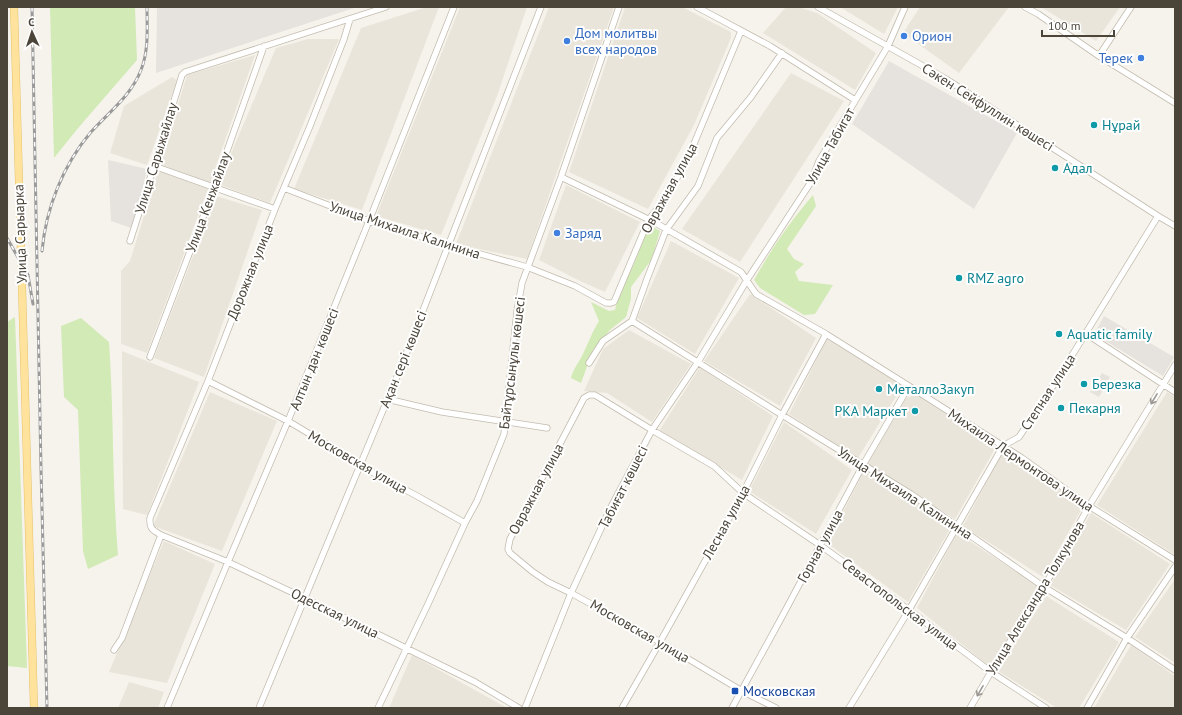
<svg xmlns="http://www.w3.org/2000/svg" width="1182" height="715" font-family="'PT Sans',sans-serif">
<rect width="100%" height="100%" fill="#f6f3ec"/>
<!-- residential -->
<path fill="#eae5da" d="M427 7H439L362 210 294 189 361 28Z
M460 7H527L497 96 441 235 376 216Z
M549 7H614L527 259 456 244Z
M625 7H682L731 32V38L694 125 648 209 569 172Z
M786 7H798L817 13 876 53 855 90 763 33Z
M840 7H898L884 34Z
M920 7H1009L959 73 903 33Z
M1041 7H1120L1096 41Z
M308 39H339L270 203 218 184 276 48Z
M255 55 210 183 160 164 187 75Z
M791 73 844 101 740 262 682 229Z
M172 77 177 80 147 165 110 153 124 106Z
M158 171 208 189 147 353 121 344V271L130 261Z
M566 185 640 222 605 292 582 282 539 260Z
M216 196 262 210 204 377 154 358Z
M671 241 739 278 695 354 637 318Z
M750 294 816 338 780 406 704 361Z
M629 330 691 364 652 422 607 393 584 391 603 349Z
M827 339 903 385 858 458 789 414Z
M122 351 199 382 147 515 123 509Z
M700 367 773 416 742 480 659 431Z
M210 392 277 421 222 551 153 526Z
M1167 392 1175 397V555L1097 505Z
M912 396H920L996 447 955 519 867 465 906 398Z
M784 422 852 470 816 534 749 491Z
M1004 449 1084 505 1043 577 963 526Z
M864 471 909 495 950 529 908 602 827 543Z
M1091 513 1170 564 1126 630 1050 585Z
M957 533 1040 587 990 667 917 608Z
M164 541 215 564 167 683 109 672Z
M1175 579V663L1135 637Z
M1046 596 1119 642 1079 708H1057L998 671Z
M1131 645 1175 676V708H1094Z
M412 655 507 708H389Z
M129 682 164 692 158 708H118Z"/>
<!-- industrial -->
<path fill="#e6e2dd" d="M157 7H357L156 73Z
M889 61 1017 133 974 209 852 124Z
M108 160 147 169 134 229 111 221Z
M1104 316 1174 357 1163 376 1094 334Z
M1102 373 1110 377 1099 397 1090 392Z"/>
<!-- green -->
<path fill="#d2eab5" d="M50 7H135L137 60 79 127 54 158Z
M813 195 816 206 787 249 794 259 804 264 795 272 799 281 833 285 815 314 804 315 760 288 754 280C772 248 789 223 813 195Z
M650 225 660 231 652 259 631 287V299L626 317 610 330 593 350 581 383 571 378C573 369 578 364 582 356 588 344 592 332 599 321L591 302 609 311 615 310C619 290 629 276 637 257 641 246 645 235 650 225Z
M15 317 27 668 7 666V322Z
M81 318 109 342C114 413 112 484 118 555L88 569 83 551 78 410 64 397 61 326Z"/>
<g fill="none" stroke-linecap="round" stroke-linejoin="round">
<!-- minor casing -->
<g stroke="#c2bbae" stroke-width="7">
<path id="minor" d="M697 7 770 46 855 100
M818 7 946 79 1158 216 1175 226
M1025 7 1038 14 1099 56 1175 103
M350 19 344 39 310 126 275 209 208 381 150 518C149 529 153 530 161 535L228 562 304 598 475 682 519 708
M1099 56 1131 7
M154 166 275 209
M561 177 654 222 741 272 756 294 826 334 909 386 1022 458 1089 506 1175 560
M284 188 369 221 448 245 527 267 575 286 606 303H611L614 302 649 219 666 199 691 151 741 31
M130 241 154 166 182 75 185 72 386 7
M632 321 782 415 911 494 1044 587 1127 638 1175 670
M1085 333 1175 392
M150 357 214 188 264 46
M589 363 603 341 632 321 647 279 666 230 698 186 717 138 751 97 782 53
M208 381 288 421 360 464 372 472 417 496 465 523
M387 399 442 412 547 428
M114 650 122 638 161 535
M167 708 228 562 288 421 369 221 454 7
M259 708 401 367 541 7
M378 708 428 604 465 523 477 501 504 434 517 311 522 283 561 177 619 7
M525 708 571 593 611 507 652 430 698 362 747 280 811 182 819 161 888 46 905 7
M622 708 660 642 743 493 782 415 826 334
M732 708 784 613 863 465 909 386
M776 708 742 691 660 642 571 593 548 582 533 572 510 553 508 549 510 539 584 398 589 395H595L652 430 714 466 743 493 820 545 909 610 991 672 1046 708
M849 708 909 610 1003 446 1019 437 1055 383 1158 216
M970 708 991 672 1044 587 1089 506 1175 365
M1087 708 1127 638 1175 567"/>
</g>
<!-- major casing -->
<g stroke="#e6c16a" stroke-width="8">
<path id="major" d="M14 7 34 708"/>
</g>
<!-- minor -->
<use href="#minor" stroke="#fff" stroke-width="5.5"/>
<!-- major -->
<use href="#major" stroke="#ffe39c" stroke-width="7"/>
<!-- rail casing -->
<g stroke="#9a9a9a" stroke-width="3">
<path id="rail" d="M32 7 41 469 47 708
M7 238 28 275 33 304
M42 251C46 208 63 165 91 132 109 112 131 96 141 70 149 50 147 28 147 7"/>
</g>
<!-- rail -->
<use href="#rail" stroke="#fff" stroke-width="1.5" stroke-dasharray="4.5" stroke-linecap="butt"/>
</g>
<!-- one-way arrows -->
<defs><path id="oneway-shaft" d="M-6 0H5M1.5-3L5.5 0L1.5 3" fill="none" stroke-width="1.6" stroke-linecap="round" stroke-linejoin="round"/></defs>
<g stroke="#9c9892">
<use href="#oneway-shaft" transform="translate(1154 399) rotate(121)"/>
<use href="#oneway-shaft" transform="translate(980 691) rotate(120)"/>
</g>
<!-- markers -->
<g fill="#3f7fe0" stroke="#fff" stroke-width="1.5">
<circle cx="904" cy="36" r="4"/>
<circle cx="567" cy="41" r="4"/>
<circle cx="1141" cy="58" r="4"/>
<circle cx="557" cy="233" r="4"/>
</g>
<g fill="#0f9aa8" stroke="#fff" stroke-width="1.5">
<circle cx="1094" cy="125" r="4"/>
<circle cx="1055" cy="168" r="4"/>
<circle cx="959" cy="278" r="4"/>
<circle cx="1059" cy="334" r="4"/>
<circle cx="1084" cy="384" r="4"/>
<circle cx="879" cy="389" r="4"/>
<circle cx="1061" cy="408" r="4"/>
<circle cx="915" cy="411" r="4"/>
</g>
<rect fill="#1a4fb4" stroke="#fff" stroke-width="1.5" x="731" y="687" width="8" height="8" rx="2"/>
<g text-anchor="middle" stroke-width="4" stroke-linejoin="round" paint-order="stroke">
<!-- shop labels -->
<g font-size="14" fill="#366cbe" stroke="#fff" text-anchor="start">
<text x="575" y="38">Дом молитвы<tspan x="575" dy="16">всех народов</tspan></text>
<text x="912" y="41">Орион</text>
<text x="1133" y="63" text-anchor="end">Терек</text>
<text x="565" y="238">Заряд</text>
</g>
<!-- street labels -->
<g font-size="14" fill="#4b4439" stroke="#fff">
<text transform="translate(988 107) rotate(32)" y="5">Сәкен Сейфуллин көшесі</text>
<text transform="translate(830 146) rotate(-61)" y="5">Улица Табигат</text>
<text transform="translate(156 158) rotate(-73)" y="5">Улица Сарыжайлау</text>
<text transform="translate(669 188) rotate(-61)" y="5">Овражная улица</text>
<text transform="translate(208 202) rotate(-70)" y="5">Улица Кенжайлау</text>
<text transform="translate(405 230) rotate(18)" y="5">Улица Михаила Калинина</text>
<text transform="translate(20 234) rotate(-92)" y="5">Улица Сарыарка</text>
<text transform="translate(250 272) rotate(-68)" y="5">Дорожная улица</text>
<text transform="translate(314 359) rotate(-68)" y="5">Алтын дән көшесі</text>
<text transform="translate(403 359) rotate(-68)" y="5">Ақан сері көшесі</text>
<text transform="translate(512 363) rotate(-83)" y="5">Байтұрсынұлы көшесі</text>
<text transform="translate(1048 392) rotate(-57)" y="5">Степная улица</text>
<text transform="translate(1021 460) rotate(34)" y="5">Михаила Лермонтова улица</text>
<text transform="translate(358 462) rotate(30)" y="5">Московская улица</text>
<text transform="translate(623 487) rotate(-63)" y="5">Табиғат көшесі</text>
<text transform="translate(536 489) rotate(-62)" y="5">Овражная улица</text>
<text transform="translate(905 493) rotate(33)" y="5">Улица Михаила Калинина</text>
<text transform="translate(726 522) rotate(-61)" y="5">Лесная улица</text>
<text transform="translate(820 546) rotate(-62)" y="5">Горная улица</text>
<text transform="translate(1035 598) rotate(-59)" y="5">Улица Александра Толкунова</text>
<text transform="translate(900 604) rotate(37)" y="5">Севастопольская улица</text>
<text transform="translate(335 613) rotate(26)" y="5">Одесская улица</text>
<text transform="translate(640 631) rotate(30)" y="5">Московская улица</text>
</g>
<!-- culture labels -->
<g font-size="14" fill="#0d838f" stroke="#fff" text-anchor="start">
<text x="1102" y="130">Нұрай</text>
<text x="1063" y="173">Адал</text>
<text x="967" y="283">RMZ agro</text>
<text x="1067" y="339">Aquatic family</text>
<text x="1092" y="389">Березка</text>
<text x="887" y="394">МеталлоЗакуп</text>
<text x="1069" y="413">Пекарня</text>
<text x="907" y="416" text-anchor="end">РКА Маркет</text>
</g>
<!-- transit labels -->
<g font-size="14" fill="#164399" stroke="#fff" text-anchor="start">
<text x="743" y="696">Московская</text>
</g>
</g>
<!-- border -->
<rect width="1182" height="715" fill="none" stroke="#4b4439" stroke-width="16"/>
<!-- north arrow -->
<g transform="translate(32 32) rotate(357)" stroke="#ffffff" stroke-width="3" paint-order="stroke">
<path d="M0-3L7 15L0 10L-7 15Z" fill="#4b4439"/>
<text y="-6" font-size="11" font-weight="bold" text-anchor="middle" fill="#4b4439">С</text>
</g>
<!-- scale -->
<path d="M1042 30v6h72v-6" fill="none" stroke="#4b4439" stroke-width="2"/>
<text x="1048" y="30" font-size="12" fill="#4b4439" stroke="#ffffff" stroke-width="3" paint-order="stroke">100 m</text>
</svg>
